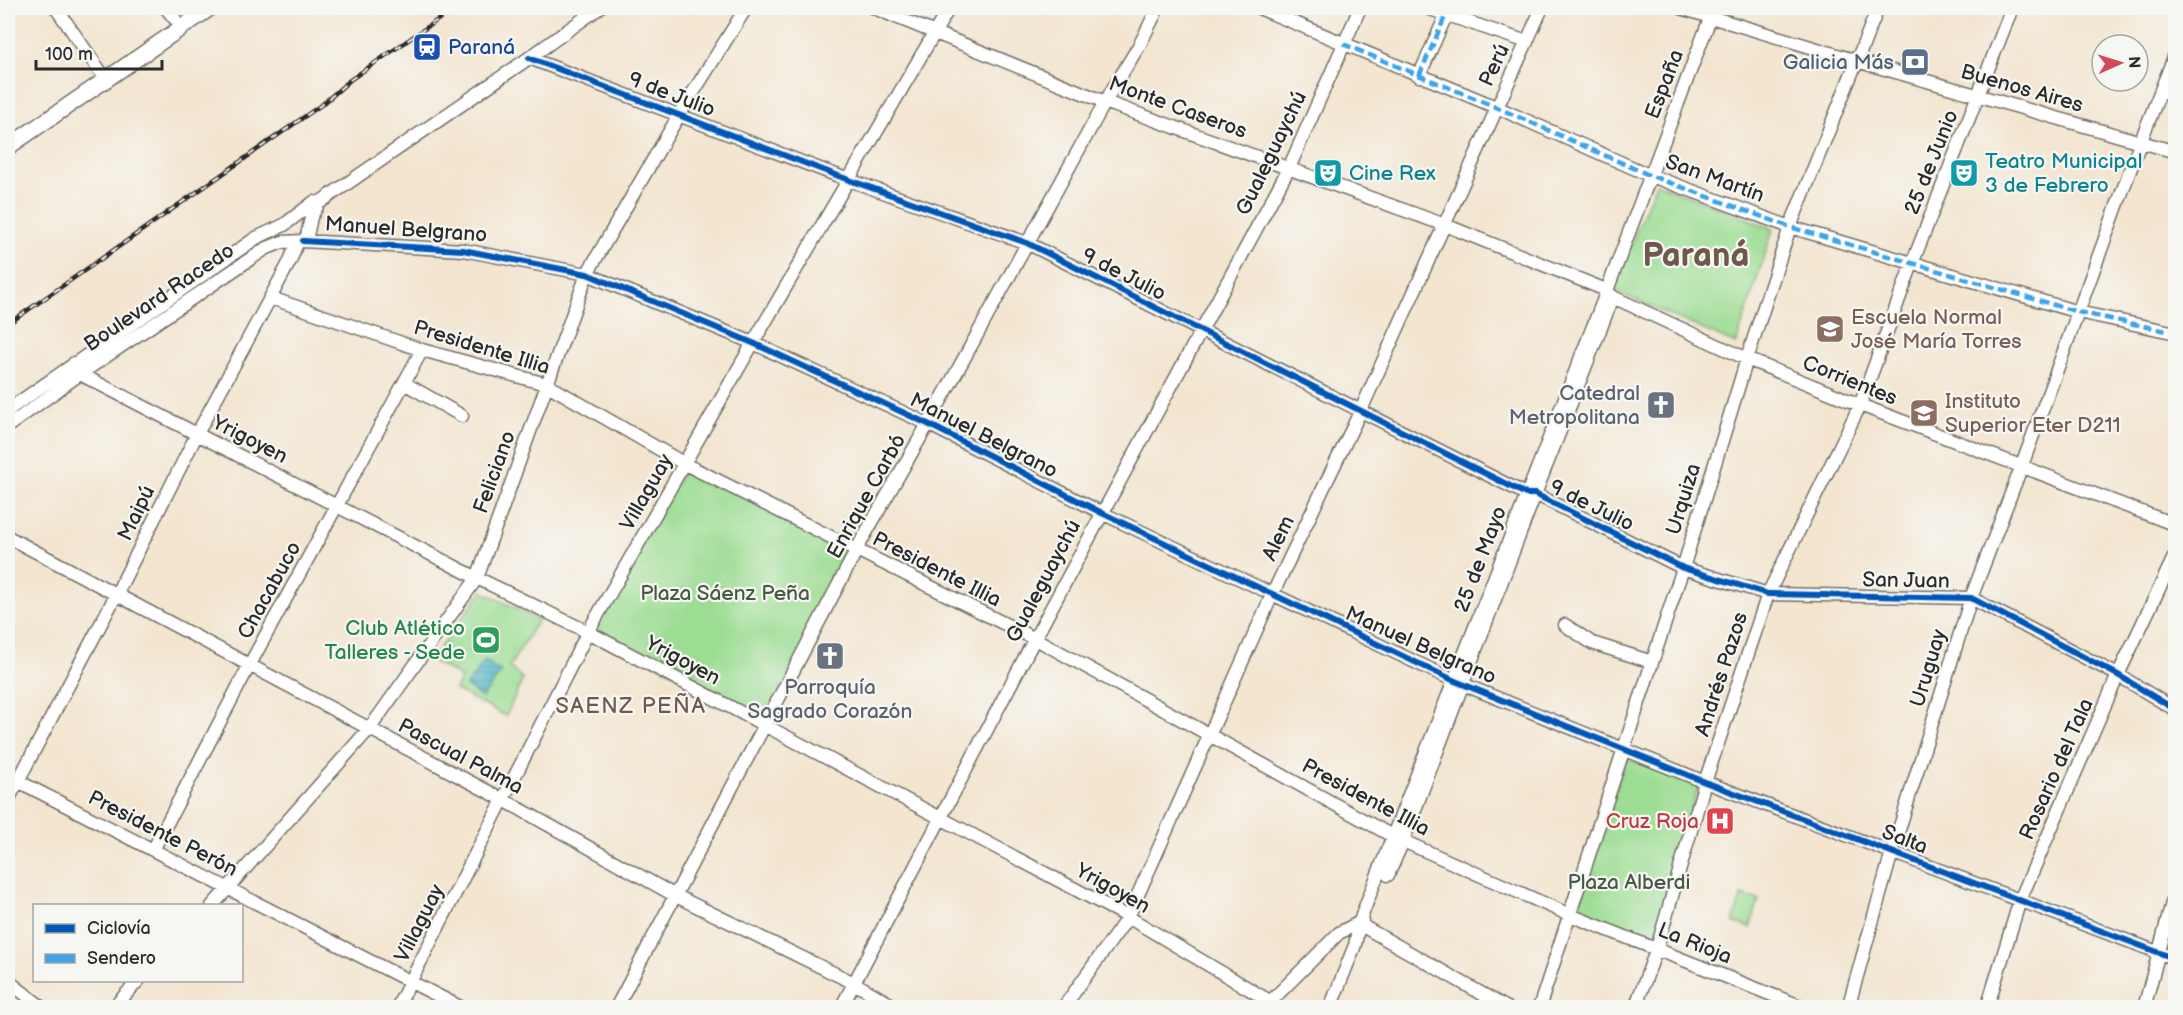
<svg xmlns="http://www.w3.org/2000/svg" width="2183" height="1015" font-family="'Balsamiq Sans',sans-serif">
<defs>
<pattern id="water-rules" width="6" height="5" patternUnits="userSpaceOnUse" patternTransform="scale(1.5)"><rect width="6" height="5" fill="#46b2c4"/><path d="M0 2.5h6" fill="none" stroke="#3b919f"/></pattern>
</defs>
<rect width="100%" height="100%" fill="#f6f6f2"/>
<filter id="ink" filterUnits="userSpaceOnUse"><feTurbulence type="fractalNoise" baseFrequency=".0167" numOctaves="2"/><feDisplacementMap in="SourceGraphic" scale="12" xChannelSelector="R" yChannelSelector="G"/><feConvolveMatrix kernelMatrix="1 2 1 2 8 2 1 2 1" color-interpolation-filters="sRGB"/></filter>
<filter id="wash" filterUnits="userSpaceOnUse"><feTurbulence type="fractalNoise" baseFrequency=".008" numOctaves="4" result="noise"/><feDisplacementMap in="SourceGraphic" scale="24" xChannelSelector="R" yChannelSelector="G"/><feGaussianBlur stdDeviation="1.35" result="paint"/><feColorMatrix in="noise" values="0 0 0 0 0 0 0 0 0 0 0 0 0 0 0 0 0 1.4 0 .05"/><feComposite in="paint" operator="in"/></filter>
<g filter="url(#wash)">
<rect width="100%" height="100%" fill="#f3e5d0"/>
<!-- green -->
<path fill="#9cdd93" stroke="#64845f" stroke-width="1.5" d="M1656 183 1773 229 1736 344 1613 290Z
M686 466 857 555 763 720 593 630Z
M482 591 538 620 509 667 523 679 506 716 455 690 461 677 431 660Z
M1625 758 1699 784 1654 942 1577 912Z
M1742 895 1759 900 1750 928 1733 922Z"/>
<!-- water -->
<path fill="url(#water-rules)" stroke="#386e78" stroke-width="1.5" d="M485 660 501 672 482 698 466 686Z"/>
</g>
<g filter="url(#ink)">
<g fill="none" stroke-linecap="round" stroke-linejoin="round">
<!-- minor casing -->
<g stroke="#716c65" stroke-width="15">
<path id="minor" d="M56 8 100 71
M166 8 175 19
M874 8 1105 102 1445 225 1606 290 1613 297 1747 359 1860 405 2176 525
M1259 8 1496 107 1649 175 1790 227 2078 312 2176 333
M1427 8 1527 42
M1681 8 1857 61 2176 152
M529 58 849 180 1027 243 1526 494H1535L1683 568 1768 594 1971 598 2118 675 2176 710
M1419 76 1449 9
M303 241 463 250 587 274 753 343 928 424 1102 513 1455 681 1705 782 2176 959
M271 298 422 350 546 384 685 464 1043 643 1394 837 1570 915 1805 1008
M74 363 80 374 477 578 588 632 1128 917 1271 1002
M404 383 462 416
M8 410 256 238 284 225 314 202 319 203 529 58 599 8
M8 426 80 374 265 249 282 242 303 241 307 236 311 217 319 203
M8 537 502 799 674 895 854 983 897 1008
M1565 625 1592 643 1652 662
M8 776 462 1008
M8 800 116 595 197 434 290 261 297 243
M153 850 250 664 422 350
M1388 875 1403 841 1535 494 1613 297
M212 906 370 728 477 578 587 274 679 115 746 8
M1359 924 1507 1008
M8 981 43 1008
M1266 1006 1339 933 1362 921
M113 1008 139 980
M397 1008 588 632 753 343 949 8
M616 1008 863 538 928 424 1105 102 1140 44 1158 8
M841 1008 1034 640 1289 168 1360 8
M1063 1008 1128 917 1272 595 1361 410 1542 8
M1330 1008 1355 945 1359 924 1365 907 1603 301 1714 8
M1539 1008 1683 568 1747 359 1790 227 1878 8
M1635 1008 1657 948 1705 782 1768 594 1860 405 1912 264 2012 8
M1848 1008 1892 852 1971 598 2021 468 2140 143 2176 52
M1987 1008 2020 900 2118 675 2176 553
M2144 1008 2176 888"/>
</g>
<!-- major casing -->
<g stroke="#716c65" stroke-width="18">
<path id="major" d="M8 147 210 8"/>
</g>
<!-- minor -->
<use href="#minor" stroke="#fff" stroke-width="12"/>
<!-- major -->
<use href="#major" stroke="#fff" stroke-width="15"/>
<!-- rail casing -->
<g stroke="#2b2b2b" stroke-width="4.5">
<path id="rail" d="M8 324 324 103 350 80 455 8"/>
</g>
<!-- rail -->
<use href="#rail" stroke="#f6f6f2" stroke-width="2" stroke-dasharray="7" stroke-linecap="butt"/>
<!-- quiet -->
<path stroke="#3ea3eb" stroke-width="4.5" stroke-dasharray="9 4.5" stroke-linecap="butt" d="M1343 44 1496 107 1649 175 1790 227 2078 312 2176 333
M1419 76 1449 8"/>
<!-- cycleway casing -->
<g stroke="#f6f6f2" stroke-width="10">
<path id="cycleway" d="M529 58 849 180 1027 243 1526 494H1535L1683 568 1768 594 1971 598 2118 675 2176 710
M303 241 463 250 587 274 753 343 928 424 1102 513 1455 681 1705 782 2176 959"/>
</g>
<!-- cycleway -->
<use href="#cycleway" stroke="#0057b8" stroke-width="6"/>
</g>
</g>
<!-- icons -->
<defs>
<g id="station-square" transform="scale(1.5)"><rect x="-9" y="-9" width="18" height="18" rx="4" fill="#1a4fb4" stroke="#f6f6f2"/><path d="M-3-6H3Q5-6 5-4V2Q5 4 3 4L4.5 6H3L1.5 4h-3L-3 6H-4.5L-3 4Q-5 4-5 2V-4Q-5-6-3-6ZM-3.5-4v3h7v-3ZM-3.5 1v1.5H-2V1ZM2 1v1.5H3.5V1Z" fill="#fff"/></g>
<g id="bank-square" transform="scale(1.5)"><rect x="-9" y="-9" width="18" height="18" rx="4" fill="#5c6f8a" stroke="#f6f6f2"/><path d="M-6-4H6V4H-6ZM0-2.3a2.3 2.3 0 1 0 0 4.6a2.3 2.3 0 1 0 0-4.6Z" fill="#fff"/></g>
<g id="theatre-square" transform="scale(1.5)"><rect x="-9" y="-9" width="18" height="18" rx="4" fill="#0f9aa8" stroke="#f6f6f2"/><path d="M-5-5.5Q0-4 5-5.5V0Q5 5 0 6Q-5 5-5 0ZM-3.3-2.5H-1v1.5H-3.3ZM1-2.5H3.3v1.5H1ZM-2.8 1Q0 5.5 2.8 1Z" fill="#fff"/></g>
<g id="school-square" transform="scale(1.5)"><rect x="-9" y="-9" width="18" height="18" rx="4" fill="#8d6e63" stroke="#f6f6f2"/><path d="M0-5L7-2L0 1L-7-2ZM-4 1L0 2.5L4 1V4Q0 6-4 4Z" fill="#fff"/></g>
<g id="church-square" transform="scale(1.5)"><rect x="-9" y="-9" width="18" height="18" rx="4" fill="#6b7280" stroke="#f6f6f2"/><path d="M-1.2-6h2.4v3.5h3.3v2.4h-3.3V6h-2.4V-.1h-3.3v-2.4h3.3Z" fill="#fff"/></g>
<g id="university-square" transform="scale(1.5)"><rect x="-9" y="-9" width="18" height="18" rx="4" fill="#8d6e63" stroke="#f6f6f2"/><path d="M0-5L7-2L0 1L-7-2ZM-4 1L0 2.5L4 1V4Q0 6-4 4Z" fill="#fff"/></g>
<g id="stadium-square" transform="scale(1.5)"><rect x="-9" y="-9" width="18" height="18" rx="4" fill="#2e9e5b" stroke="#f6f6f2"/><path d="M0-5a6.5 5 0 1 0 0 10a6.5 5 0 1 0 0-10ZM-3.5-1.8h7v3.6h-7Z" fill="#fff"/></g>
<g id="hospital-square" transform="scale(1.5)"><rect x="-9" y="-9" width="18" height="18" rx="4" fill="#e0444e" stroke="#f6f6f2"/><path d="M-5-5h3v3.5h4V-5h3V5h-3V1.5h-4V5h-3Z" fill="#fff"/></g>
</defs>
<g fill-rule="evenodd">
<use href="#station-square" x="427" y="47"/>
<use href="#bank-square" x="1915" y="62"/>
<use href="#theatre-square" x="1328" y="173"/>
<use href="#theatre-square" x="1964" y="173"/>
<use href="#school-square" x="1830" y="329"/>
<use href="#church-square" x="1661" y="405"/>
<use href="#university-square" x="1924" y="413"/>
<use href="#stadium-square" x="486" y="640"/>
<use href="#church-square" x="830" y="656"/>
<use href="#hospital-square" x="1720" y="821"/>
</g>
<g text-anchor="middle" stroke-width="4.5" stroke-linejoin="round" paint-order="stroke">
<!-- transit labels -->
<g font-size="21" fill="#164399" stroke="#f6f6f2" text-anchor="start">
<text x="448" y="54">Paraná</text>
</g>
<!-- service labels -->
<g font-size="21" fill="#4e5e75" stroke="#f6f6f2" text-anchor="end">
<text x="1894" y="69">Galicia Más</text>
</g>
<!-- street labels -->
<g font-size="21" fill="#2b2b2b" stroke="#f6f6f2">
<text transform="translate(1494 65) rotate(-65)" y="7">Perú</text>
<text transform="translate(1664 84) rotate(-69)" y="7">España</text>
<text transform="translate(2022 88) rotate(16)" y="7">Buenos Aires</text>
<text transform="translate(672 94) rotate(21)" y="7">9 de Julio</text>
<text transform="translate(1178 107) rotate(20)" y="7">Monte Caseros</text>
<text transform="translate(1271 153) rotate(-64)" y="7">Gualeguaychú</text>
<text transform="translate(1931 162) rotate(-68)" y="7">25 de Junio</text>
<text transform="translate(1715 178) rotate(20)" y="7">San Martín</text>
<text transform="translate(406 229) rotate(4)" y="7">Manuel Belgrano</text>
<text transform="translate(1124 274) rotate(27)" y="7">9 de Julio</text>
<text transform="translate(159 297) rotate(-34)" y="7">Boulevard Racedo</text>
<text transform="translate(482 347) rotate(17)" y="7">Presidente Illia</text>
<text transform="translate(1850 380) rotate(22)" y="7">Corrientes</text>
<text transform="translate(984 435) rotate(27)" y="7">Manuel Belgrano</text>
<text transform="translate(250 439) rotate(27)" y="7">Yrigoyen</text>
<text transform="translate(494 472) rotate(-70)" y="7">Feliciano</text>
<text transform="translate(646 492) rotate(-60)" y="7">Villaguay</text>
<text transform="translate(866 496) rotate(-61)" y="7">Enrique Carbó</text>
<text transform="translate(1683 499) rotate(-73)" y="7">Urquiza</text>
<text transform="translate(1592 505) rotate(26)" y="7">9 de Julio</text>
<text transform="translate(136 513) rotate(-64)" y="7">Maipú</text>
<text transform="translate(1278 538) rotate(-64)" y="7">Alem</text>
<text transform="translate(1480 559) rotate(-69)" y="7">25 de Mayo</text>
<text transform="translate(937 569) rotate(27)" y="7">Presidente Illia</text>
<text transform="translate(1906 580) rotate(1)" y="7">San Juan</text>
<text transform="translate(1043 581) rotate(-62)" y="7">Gualeguaychú</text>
<text transform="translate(269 590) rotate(-61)" y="7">Chacabuco</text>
<text transform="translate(1421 645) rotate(24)" y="7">Manuel Belgrano</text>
<text transform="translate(683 660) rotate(28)" y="7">Yrigoyen</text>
<text transform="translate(1928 668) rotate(-73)" y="7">Uruguay</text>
<text transform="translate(1721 674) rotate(-72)" y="7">Andrés Pazos</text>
<text transform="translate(461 756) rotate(28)" y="7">Pascual Palma</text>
<text transform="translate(2056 769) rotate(-66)" y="7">Rosario del Tala</text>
<text transform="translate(1366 797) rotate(28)" y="7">Presidente Illia</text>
<text transform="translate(163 833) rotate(27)" y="7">Presidente Perón</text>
<text transform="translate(1905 839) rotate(21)" y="7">Salta</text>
<text transform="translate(1113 888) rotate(29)" y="7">Yrigoyen</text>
<text transform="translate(419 923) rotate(-63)" y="7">Villaguay</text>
<text transform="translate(1695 943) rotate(22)" y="7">La Rioja</text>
</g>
<!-- culture labels -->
<g font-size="21" fill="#0d838f" stroke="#f6f6f2" text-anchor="start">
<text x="1985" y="168">Teatro Municipal<tspan x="1985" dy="24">3 de Febrero</tspan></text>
<text x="1349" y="180">Cine Rex</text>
</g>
<!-- education labels -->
<g font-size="21" fill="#785e54" stroke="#f6f6f2" text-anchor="start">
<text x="1851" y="324">Escuela Normal<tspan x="1851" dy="24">José María Torres</tspan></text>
<text x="1945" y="408">Instituto<tspan x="1945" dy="24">Superior Eter D211</tspan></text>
</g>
<!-- worship labels -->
<g font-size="21" fill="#5b616d" stroke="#f6f6f2" text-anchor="end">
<text x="1640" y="400">Catedral<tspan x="1640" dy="24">Metropolitana</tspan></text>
<text x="830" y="694" text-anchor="middle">Parroquía<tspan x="830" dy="24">Sagrado Corazón</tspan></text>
</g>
<!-- park labels -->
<g font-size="21" fill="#475845" stroke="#f6f6f2">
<text x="725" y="600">Plaza Sáenz Peña</text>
<text x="1629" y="889">Plaza Alberdi</text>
</g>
<!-- leisure labels -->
<g font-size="21" fill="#27864d" stroke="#f6f6f2" text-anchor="end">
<text x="465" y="635">Club Atlético<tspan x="465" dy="24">Talleres - Sede</tspan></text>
</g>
<!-- health labels -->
<g font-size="21" fill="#be3a42" stroke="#f6f6f2" text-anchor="end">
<text x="1699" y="828">Cruz Roja</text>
</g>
<!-- neighbourhood labels -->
<g font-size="22" letter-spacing="1.5" fill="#70594c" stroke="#f6f6f2">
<text x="631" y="713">SAENZ PEÑA</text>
</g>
<!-- town labels -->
<g font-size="33" font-weight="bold" fill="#70594c" stroke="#f6f6f2">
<text x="1696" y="266">Paraná</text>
</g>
</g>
<!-- margin -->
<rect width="2183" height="1015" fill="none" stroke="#f6f6f2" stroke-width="30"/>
<!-- legend -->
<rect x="33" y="904" width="210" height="78" fill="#f6f6f2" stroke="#a5a5a2" stroke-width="1.5"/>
<rect x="45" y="924" width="30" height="9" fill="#0057b8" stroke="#a5a5a2" stroke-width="1.5"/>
<text x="87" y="934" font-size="18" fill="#2b2b2b">Ciclovía</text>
<rect x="45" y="954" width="30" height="9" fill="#3ea3eb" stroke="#a5a5a2" stroke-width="1.5"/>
<text x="87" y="964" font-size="18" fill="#2b2b2b">Sendero</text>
<!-- north arrow -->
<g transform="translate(2120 63) rotate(87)"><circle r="28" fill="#f6f6f2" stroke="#a5a5a2" stroke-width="1.5"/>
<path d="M0-4.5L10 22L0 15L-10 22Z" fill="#d1495b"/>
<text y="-9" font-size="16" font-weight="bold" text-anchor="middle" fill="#2b2b2b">N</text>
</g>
<!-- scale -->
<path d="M36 60v9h126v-9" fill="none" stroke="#2b2b2b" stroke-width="3"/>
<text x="45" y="60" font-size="18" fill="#2b2b2b" stroke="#f6f6f2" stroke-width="4.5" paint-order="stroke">100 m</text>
</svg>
